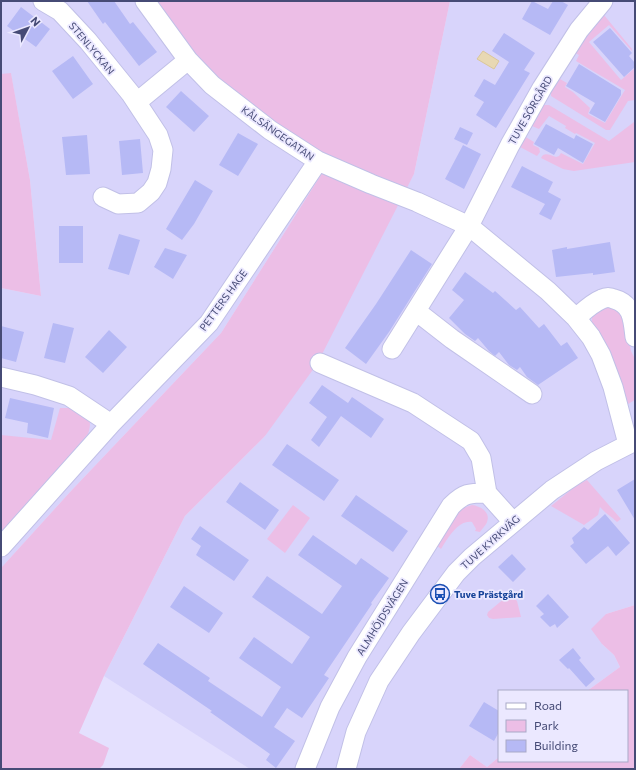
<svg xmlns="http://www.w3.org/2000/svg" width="636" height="770" font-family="Commissioner,sans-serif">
<rect width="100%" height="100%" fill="#e4e0fe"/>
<!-- residential -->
<path fill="#d8d4fb" d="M1 1H156L331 159 221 333 70 492 1 568V288L41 296 30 180 11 74H1Z
M450 1H635V605L606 614 602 644 614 655 620 667 587 691H499V757L487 767 470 755 459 769H250L104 676 185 516 265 436 414 174Z"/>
<!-- green -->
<path fill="#ecbee6" d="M156 1H450L414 174 317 364 265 436 185 516 104 676 79 733 109 748 103 765 99 769H1V568L70 492 221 333 331 159 262 118 199 60Z
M604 15 632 49V51L609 25 589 42 621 80 635 68V100L628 101 610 130H606L551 96V92L558 78 567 83 565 87 573 92 590 108 588 114 605 123 625 90 576 61 579 55 575 53 589 30Z
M11 73 30 180 41 296 1 288V74Z
M543 105H549L609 141 634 122 635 123V162L574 171 563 169 541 158C544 151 551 156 556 157L559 156 561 153 583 164 595 143 576 133 575 134 565 128 566 126 549 116 539 129 532 126Z
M524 136 534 142 533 145 539 148 540 152 537 156 520 147V145Z
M599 307H619L628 336 631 351 635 359V400L628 404 615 366 592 326V317Z
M60 408H77C88 417 93 419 88 434L1 534V435L51 440Z
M587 480 621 519 617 522C611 516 605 513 600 507L598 515 584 525 551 506 577 485Z
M293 505 310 518 285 553 267 539Z
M472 505C480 506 491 512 487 522 486 525 482 529 480 532L475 531 476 529 472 522C458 520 448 538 441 549L435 544 460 509Z
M505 598H514L517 601 521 617 493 619 489 618 487 615 488 612Z
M635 605V769H459L470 755 487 767 499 757V761H627V691H587L620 667 614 655 602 644 591 629 606 614Z"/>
<!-- water -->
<path fill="#e8d8b3" stroke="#dbc799" d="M483 51 499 61 494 69 477 59Z"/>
<!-- building -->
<path fill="#b6b9f5" d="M87 1H114L130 24 133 22 157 52 139 66 105 22 103 24Z
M532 1 548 9 553 1H561L568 5 550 35 522 19Z
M21 7 50 29 36 47 7 26Z
M610 28 632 53 629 56 635 63V67L624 77 593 42Z
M504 33 535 53 524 70 530 73 496 128 476 115 484 102 474 96 484 79 495 85 509 62 492 51Z
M73 56 93 84 73 99 52 71Z
M579 64 621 90V95L605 122 589 113 595 103 566 86Z
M181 91 209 116 194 132 166 107Z
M546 124 574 139 576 135 593 144 583 163 558 148 554 155 534 144Z
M460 127 473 133 467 145 454 139Z
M238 133 258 144 238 176 219 165Z
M87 135 90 174 66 175 62 137Z
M140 139 143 173 122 175 119 141Z
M463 145 481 154 464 189 445 179Z
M522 166 553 182 548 192 561 199 551 220 539 214 545 204 511 187Z
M195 180 213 191 194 224 182 240 166 229Z
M59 226H83V263H59Z
M119 234 140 240 129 275 108 269Z
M610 242 615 272 593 275V273L556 277 552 250 567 247V249Z
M165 248 187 255 173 279 154 267Z
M411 250 432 264 389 332 366 364 345 348 376 304Z
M465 272 493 293 495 291 516 310 520 307 539 328 544 324 561 346 567 342 578 358 538 385 527 377 520 367 517 370 509 365 499 352 495 356 489 351 478 338 475 341 465 334 449 318 464 300 452 290Z
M53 323 74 328 65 363 44 358Z
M1 326 24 332 16 362 1 358Z
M109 330 127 347 103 373 85 357Z
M322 385 348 403 352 397 384 419 371 438 341 416 319 447 311 440 327 417 309 403Z
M10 398 54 408 48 438 27 433 28 423 5 418Z
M287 444 339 480 324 501 272 465Z
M635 479V520L617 490Z
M240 482 279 510 265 530 226 502Z
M356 495 408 531 393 552 341 516Z
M605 514 630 543 616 556 608 546 586 564 570 546 574 543 572 538 584 527 588 530Z
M200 526 249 560 234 581 196 555 201 546 191 539Z
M313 535 356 565 361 558 389 578 371 603 372 604 324 675 329 678 302 718 287 708 274 727 295 741 276 768 266 760 270 754 210 712 212 711 143 664 158 643 210 678 208 681 262 717 281 687 239 658 254 637 292 664 310 637 252 597 267 576 322 614 342 586 298 555Z
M512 554 526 569 513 582 498 567Z
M184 586 223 613 209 633 170 607Z
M548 594 569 617 557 628 555 624 550 627 540 617 544 614 536 606Z
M573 648 581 658 579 660 595 679 586 687 569 668 568 669 559 660Z
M484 702 499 711V732L494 741 469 726Z"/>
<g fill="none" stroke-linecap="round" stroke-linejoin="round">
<!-- minor casing -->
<g stroke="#c1c0e7" stroke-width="21">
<path id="minor" d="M43 1 60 11 88 41 131 94 158 135 163 150 161 169 157 183 151 192 138 203 118 204 103 197
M145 1 188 60 212 85 270 130 318 161 371 184 417 202 469 226 548 291 576 318 591 337 601 355 613 387 628 444
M137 102 188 60
M416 311 452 339 532 394
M576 318C584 311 592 303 602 299 606 297 610 297 614 299 633 304 633 321 635 337
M392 349 469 226 510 145 542 88 579 30 603 1
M320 363 413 403 471 441 481 458 487 493 513 522
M1 377 35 385 69 396 111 424
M1 547 111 424 209 323 318 161
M305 769 330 707 357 657 451 506C464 493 469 493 487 493
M346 769 356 732 379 681 411 633 456 573 472 557 552 490 596 461 635 441"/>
</g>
<!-- minor -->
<use href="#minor" stroke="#fff" stroke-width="19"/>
</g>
<!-- icons -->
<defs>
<g id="bus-ring" transform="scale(1)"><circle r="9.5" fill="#ebe8ff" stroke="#1a4fb4" stroke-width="1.5"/><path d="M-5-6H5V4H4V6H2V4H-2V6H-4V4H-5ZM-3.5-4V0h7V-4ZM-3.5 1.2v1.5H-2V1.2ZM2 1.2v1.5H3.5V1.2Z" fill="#1a4fb4"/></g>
</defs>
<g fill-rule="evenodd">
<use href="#bus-ring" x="440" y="594"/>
</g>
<g text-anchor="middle" stroke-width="3.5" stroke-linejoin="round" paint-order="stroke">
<!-- street labels -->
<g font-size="10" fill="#464b76" stroke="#ebe8ff">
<text transform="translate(92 48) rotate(50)" y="4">STENLYCKAN</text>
<text transform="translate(530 110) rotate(-60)" y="4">TUVE SÖRGÅRD</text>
<text transform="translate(278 133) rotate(35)" y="4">KÅLSÄNGEGATAN</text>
<text transform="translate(223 300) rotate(-54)" y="4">PETTERS HAGE</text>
<text transform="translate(490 542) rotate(-42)" y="4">TUVE KYRKVÄG</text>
<text transform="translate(382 617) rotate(-58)" y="4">ALMHÖJDSVÄGEN</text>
</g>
<!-- transit labels -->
<g font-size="10" font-weight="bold" fill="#164399" stroke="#ebe8ff" text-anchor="start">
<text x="454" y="598">Tuve Prästgård</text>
</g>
</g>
<!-- border -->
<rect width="636" height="770" fill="none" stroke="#464b76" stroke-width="4"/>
<!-- legend -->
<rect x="498" y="690" width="130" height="72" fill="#ebe8ff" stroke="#a9a9c8"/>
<rect x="506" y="703" width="20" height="6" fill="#ffffff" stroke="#a9a9c8"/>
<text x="534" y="710" font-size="12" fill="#464b76">Road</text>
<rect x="506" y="720" width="20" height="12" fill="#ecbee6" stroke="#a9a9c8"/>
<text x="534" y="730" font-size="12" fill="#464b76">Park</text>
<rect x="506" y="740" width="20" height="12" fill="#b6b9f5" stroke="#a9a9c8"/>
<text x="534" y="750" font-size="12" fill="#464b76">Building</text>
<!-- north arrow -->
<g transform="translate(28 28) rotate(49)" stroke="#ebe8ff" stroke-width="3" paint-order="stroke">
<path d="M0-3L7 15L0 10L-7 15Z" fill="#464b76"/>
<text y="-6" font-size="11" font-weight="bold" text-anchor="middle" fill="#464b76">N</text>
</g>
</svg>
